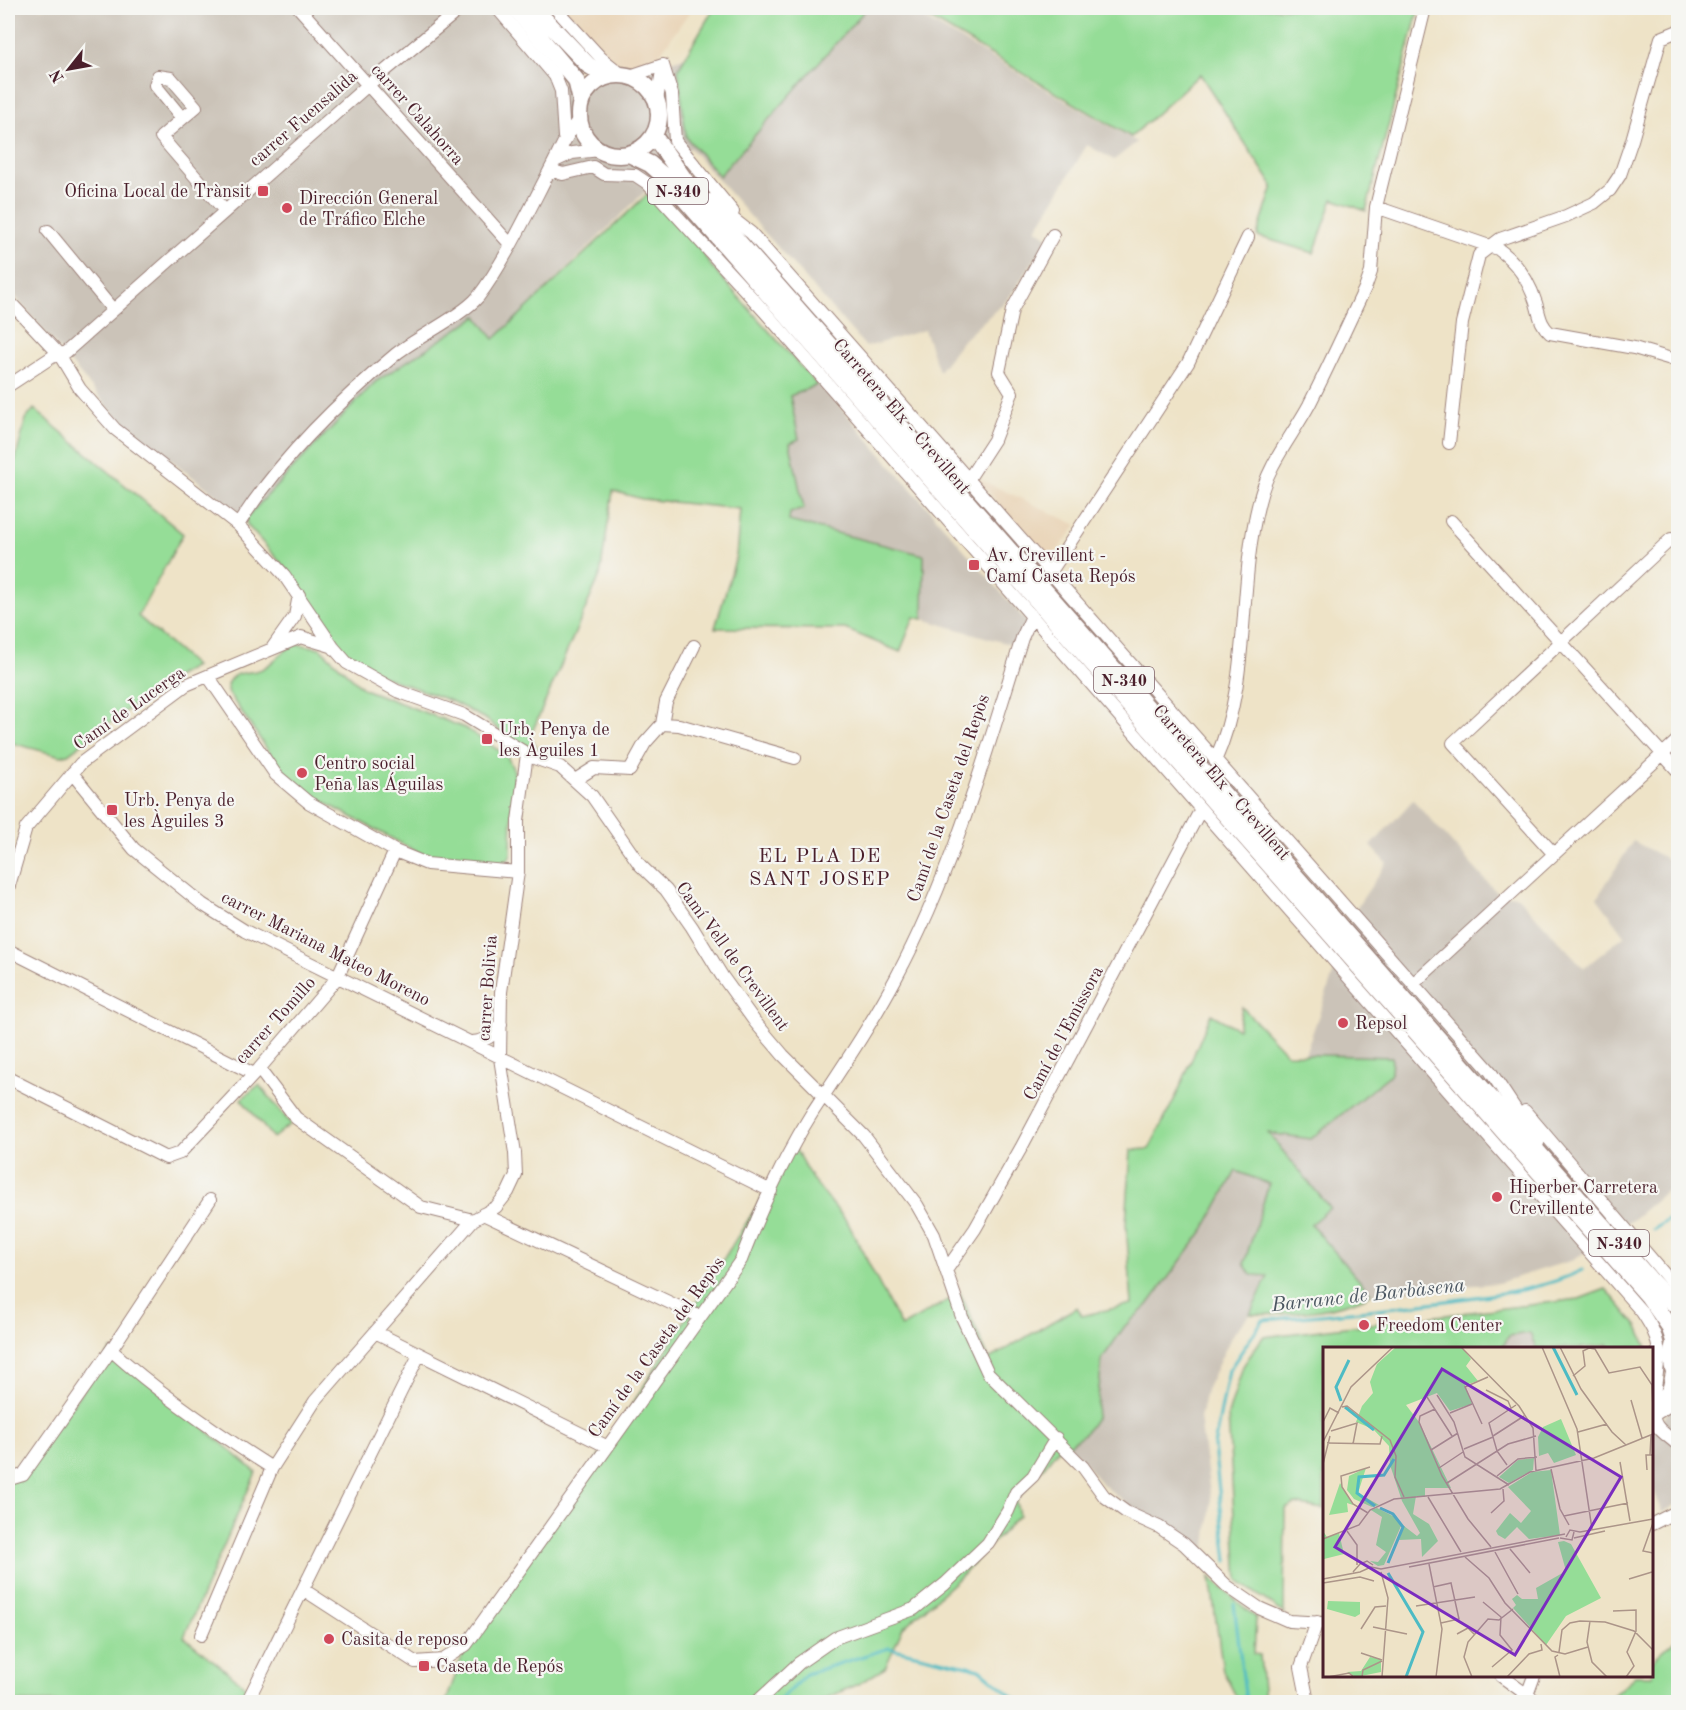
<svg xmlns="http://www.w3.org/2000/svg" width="1686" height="1710" font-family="'Old Standard TT',serif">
<rect width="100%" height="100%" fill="#f6f6f2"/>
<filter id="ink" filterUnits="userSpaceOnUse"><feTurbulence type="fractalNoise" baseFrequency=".0167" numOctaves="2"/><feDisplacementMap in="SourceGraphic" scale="12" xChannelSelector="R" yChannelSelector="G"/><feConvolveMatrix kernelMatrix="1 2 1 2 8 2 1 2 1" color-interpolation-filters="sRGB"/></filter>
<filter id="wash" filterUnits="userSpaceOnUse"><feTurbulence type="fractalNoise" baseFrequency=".008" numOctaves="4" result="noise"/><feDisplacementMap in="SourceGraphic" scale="24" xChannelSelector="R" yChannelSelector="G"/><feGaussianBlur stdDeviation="1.35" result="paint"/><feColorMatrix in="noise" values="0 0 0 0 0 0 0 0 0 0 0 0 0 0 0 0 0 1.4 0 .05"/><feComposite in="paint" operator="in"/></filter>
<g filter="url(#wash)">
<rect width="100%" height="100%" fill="#eee3c7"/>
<!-- built -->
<path fill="#e9d4b7" d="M561 8H692L657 58 632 64H616L602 54Z
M975 477 1077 525 1049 562Z"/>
<!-- industrial -->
<path fill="#cbc3b8" d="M8 8H496L569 91 691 55 727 8H906L1137 142 1114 160 1087 145 1036 229 1049 238 1008 299 964 339 939 371 924 330 866 347 690 148 494 339 478 317 375 382 246 518 118 419 8 288Z
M817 385H821L1032 628 1019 647 923 619 924 555 789 521V513L804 509 790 443 799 439 790 396Z
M1413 800 1498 894 1517 896 1584 968 1625 935 1597 898 1633 841 1678 865V1181L1632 1220 1573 1260 1498 1283 1371 1294 1310 1224 1329 1208 1268 1132 1311 1139 1392 1057 1305 1054 1357 907 1387 863 1371 846Z
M1236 1171 1269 1184 1244 1264 1268 1275 1250 1314 1232 1335 1206 1390 1200 1418 1211 1501 1205 1554 1179 1534 1131 1507 1101 1483 1069 1445 1087 1431 1096 1418 1102 1359 1120 1326 1148 1305 1205 1228Z
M1531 1333 1536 1348H1502L1509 1336Z
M1678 1402V1504L1663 1512 1652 1486V1425L1657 1430 1673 1404Z"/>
<!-- green -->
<path fill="#95dd97" stroke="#707e61" stroke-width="1.5" d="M714 8H867L719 176 686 137 678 69Z
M912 8H1419L1366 211 1333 199 1314 253 1257 236 1273 186 1200 74 1131 137Z
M656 186 712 267 817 385 790 396 799 439 790 443 804 509 790 513 789 521 924 555 923 619 914 617 900 652 845 629 715 628 736 557 740 509 642 499 613 491 600 575 530 737 542 755 514 742 487 720 451 701 382 676 355 661 339 647 288 571 247 525 246 518 375 382 477 316 494 339Z
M34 409 183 534 138 616 195 666 158 687 68 754 61 756 8 742V467L15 461 26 419Z
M297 644 320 648 364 689 465 728 507 756 514 771 515 783 512 807 511 854 508 860 500 863 449 860 419 853 320 800 297 785 276 762 229 694 227 685C231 672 245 673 256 671 271 668 282 649 297 644Z
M1242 1007 1287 1054 1392 1057 1391 1074 1311 1139 1268 1133 1330 1208 1311 1224 1371 1294C1339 1311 1286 1316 1250 1314L1268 1276 1251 1275 1244 1264 1269 1184 1236 1171 1205 1228 1148 1305 1125 1326 1102 1359 1096 1418 1087 1431 1069 1445 1058 1449 1016 1501 1019 1515 958 1579 903 1628 885 1668 860 1683 818 1702H446L466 1645 606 1446 794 1147 812 1179 848 1223 901 1327 960 1293 989 1359 1077 1307 1082 1316 1132 1304 1126 1224 1131 1150 1149 1149 1178 1092 1211 1014 1238 1029Z
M259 1085 291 1124 273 1138 241 1099Z
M1606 1289 1638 1327 1647 1348H1612L1609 1345 1587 1348H1536L1530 1333 1509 1336 1502 1348H1324V1509L1295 1504 1285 1509 1284 1613 1238 1581 1228 1415 1243 1366 1263 1337 1579 1299Z
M111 1350 256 1472 184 1637 265 1702H8V1473L23 1474Z
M1210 1577 1256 1618 1254 1654 1260 1655 1264 1702H1239L1223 1671Z
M1678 1637V1702H1605L1635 1676H1652V1661Z"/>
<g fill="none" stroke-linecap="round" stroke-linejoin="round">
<!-- stream -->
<path stroke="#4dbbc4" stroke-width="3" d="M1653 1230 1678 1213
M1227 1561 1214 1446 1229 1370 1263 1320C1327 1315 1390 1308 1454 1300 1497 1294 1543 1290 1582 1270
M1234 1604 1246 1702
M778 1702 806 1674 889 1648 980 1669 1019 1702"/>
</g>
</g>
<g filter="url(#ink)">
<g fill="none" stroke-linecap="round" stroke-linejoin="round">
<!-- minor casing -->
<g stroke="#9c8179" stroke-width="14">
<path id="minor" d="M299 8 510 244
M497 8 555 76 561 91 564 137
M555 8 601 58 621 74
M663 65 672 94 675 141 733 212
M630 76 663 65
M657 100 663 65
M182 118 155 85 158 76 171 78 196 107 161 137 225 211
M555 161 572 153 600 150
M550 170 563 174 593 167 604 174 635 175 647 183 765 312 1642 1312C1649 1323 1656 1333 1658 1346 1662 1367 1646 1411 1657 1426 1662 1433 1672 1439 1678 1445
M709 200 751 233 1490 1071 1538 1143
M1376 207 1498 249C1518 263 1529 281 1536 303 1540 316 1540 324 1550 333L1634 348 1678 361
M48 231 113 310
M8 300 59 354 80 389 115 429 238 525 284 575 333 647 347 663 397 691 464 715 534 758 560 767 592 796 640 865 666 890 692 927 722 976 755 1022 783 1055 864 1136 917 1205 934 1235 962 1317 988 1373 1083 1467 1104 1496 1126 1512 1159 1527 1184 1544 1227 1586 1259 1608 1289 1621 1324 1623
M8 386 52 357 66 352 368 85 461 8
M1449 443 1462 323 1479 255 1500 239 1566 216 1594 203 1610 190 1620 175 1632 140 1661 38 1678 31
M968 480 994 440 1012 393 999 372 1012 310 1053 235
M1451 521 1678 771
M238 525C279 460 337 403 396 354 416 338 463 315 478 297 505 262 531 206 552 166 562 147 565 136 579 119
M1050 573 1188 363 1248 237
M273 647 295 616 299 595
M208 676 276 775 308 802 395 851 427 864 518 872
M662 724 666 702 694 646
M1215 761C1252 679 1237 587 1259 502 1268 464 1291 438 1309 405 1329 366 1347 326 1366 286L1371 272 1376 207 1425 8
M72 773 134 849 202 904 245 931 771 1191
M575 780 594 768 630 770 645 743 662 724 679 725 795 758
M1554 854 1453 743 1671 539 1678 547
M8 889 26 828 81 763 186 685 301 637 331 646
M8 950 252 1073
M1413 984 1678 740
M472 1042C487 1041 493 1036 501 1024
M259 1069 296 1118 421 1207 473 1220
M8 1078 166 1158 180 1153 259 1069 337 978 395 851
M1525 1111 1678 1290
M483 1214 700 1317
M947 1269 975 1229 1021 1148 1201 809
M375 1332 606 1446
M111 1350C161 1395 215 1432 272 1468
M1656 1412 1669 1387 1673 1368
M1657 1413 1678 1400
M8 1472 13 1478 23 1475 111 1350 210 1200
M1652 1524 1678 1511
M304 1590 415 1662 443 1660 466 1645 741 1260C760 1210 783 1159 812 1113 841 1069 871 1025 896 978 953 872 986 753 1022 638L1032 616
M201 1635 272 1468 315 1401 473 1220 496 1207 508 1192 516 1175 515 1153 500 1058 501 992 518 872V821L527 754
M1501 1676 1537 1702
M1527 1695 1534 1676
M250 1696 419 1355
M757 1702 799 1663 835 1638 914 1609 945 1584 988 1543 1008 1511 1016 1492 1033 1476 1056 1438
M1308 1702 1301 1667 1317 1622"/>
</g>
<!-- highway casing -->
<g stroke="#9c8179" stroke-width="19">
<path id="highway" d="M515 8 576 80 581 101
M534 8 588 65 606 76
M579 115a40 40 0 1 1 80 0a40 40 0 1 1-80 0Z
M654 136 687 183 1654 1284 1678 1308
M629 154 650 164 666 178 1648 1296 1669 1326 1674 1341
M1678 1335C1669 1350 1670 1366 1678 1380"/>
</g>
<!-- minor -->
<use href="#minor" stroke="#fff" stroke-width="12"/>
<!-- highway -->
<use href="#highway" stroke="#fff" stroke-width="16"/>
</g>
</g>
<!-- markers -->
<g fill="#d1495b" stroke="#f6f6f2" stroke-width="2">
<rect x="257" y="185" width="12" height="12" rx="3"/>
<circle cx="287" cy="208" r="6"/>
<rect x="968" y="559" width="12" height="12" rx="3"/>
<rect x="481" y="733" width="12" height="12" rx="3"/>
<circle cx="302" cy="773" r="6"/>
<rect x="106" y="804" width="12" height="12" rx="3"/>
<circle cx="1343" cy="1023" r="6"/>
<circle cx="1497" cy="1197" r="6"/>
<circle cx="1364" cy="1325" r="6"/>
<circle cx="329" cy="1639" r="6"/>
<rect x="418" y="1660" width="12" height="12" rx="3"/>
</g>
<g text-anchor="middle" stroke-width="4.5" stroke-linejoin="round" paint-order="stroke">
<!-- shield labels -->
<g fill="#f6f6f2" stroke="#7e6067" stroke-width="1.5">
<rect x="648" y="178" width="60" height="26" rx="4.5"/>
<rect x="1094" y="667" width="60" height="26" rx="4.5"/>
<rect x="1589" y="1230" width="60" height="26" rx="4.5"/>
</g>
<g font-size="16" font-weight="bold" fill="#4a1f2b">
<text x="678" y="197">N-340</text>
<text x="1124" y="686">N-340</text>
<text x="1619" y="1249">N-340</text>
</g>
<!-- street labels -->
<g font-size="18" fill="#4a1f2b" stroke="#f6f6f2">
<text transform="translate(418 114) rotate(48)" y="6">carrer Calahorra</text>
<text transform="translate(303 118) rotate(-41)" y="6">carrer Fuensalida</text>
<text transform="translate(902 416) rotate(49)" y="6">Carretera Elx - Crevillent</text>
<text transform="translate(129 708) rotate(-35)" y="6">Camí de Lucerga</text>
<text transform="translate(1222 782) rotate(49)" y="6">Carretera Elx - Crevillent</text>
<text transform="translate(948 798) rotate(-71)" y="6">Camí de la Caseta del Repòs</text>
<text transform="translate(326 948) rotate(27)" y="6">carrer Mariana Mateo Moreno</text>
<text transform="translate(733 956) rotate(54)" y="6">Camí Vell de Crevillent</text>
<text transform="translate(487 988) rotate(-86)" y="6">carrer Bolivia</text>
<text transform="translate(275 1020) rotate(-48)" y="6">carrer Tomillo</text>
<text transform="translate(1063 1033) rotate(-62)" y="6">Camí de l'Emissora</text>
<text transform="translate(656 1347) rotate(-54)" y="6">Camí de la Caseta del Repòs</text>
</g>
<!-- poi labels -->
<g font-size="18" fill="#4a1f2b" stroke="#f6f6f2" text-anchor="start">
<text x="251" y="197" text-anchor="end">Oficina Local de Trànsit</text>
<text x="299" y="204">Dirección General<tspan x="299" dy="21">de Tráfico Elche</tspan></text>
<text x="986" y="561">Av. Crevillent -<tspan x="986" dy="21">Camí Caseta Repós</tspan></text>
<text x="499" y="735">Urb. Penya de<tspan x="499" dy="21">les Àguiles 1</tspan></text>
<text x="314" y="769">Centro social<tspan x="314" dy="21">Peña las Águilas</tspan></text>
<text x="124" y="806">Urb. Penya de<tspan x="124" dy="21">les Àguiles 3</tspan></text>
<text x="1355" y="1029">Repsol</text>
<text x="1509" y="1193">Hiperber Carretera<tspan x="1509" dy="21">Crevillente</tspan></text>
<text x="1376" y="1331">Freedom Center</text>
<text x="341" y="1645">Casita de reposo</text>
<text x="436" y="1672">Caseta de Repós</text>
</g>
<!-- neighbourhood labels -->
<g font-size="20" letter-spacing="1.5" fill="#4a1f2b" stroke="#f6f6f2">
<text x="820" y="862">EL PLA DE<tspan x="820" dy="23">SANT JOSEP</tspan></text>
</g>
<!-- water labels -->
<g font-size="20" font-style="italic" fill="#4b5661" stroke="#f6f6f2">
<text transform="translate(1368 1294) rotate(-6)" y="7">Barranc de Barbàsena</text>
</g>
</g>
<!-- overview -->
<g transform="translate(1323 1347)">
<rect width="330" height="330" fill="#eee3c7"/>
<path d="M73 0H139L148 12 143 19 155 34 142 38 149 57 127 64 114 46 83 58 96 75 128 141H102V150L93 149 90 167 106 177 115 194 99 210 98 192 76 193 81 179 94 189 97 186 79 154 67 118 66 99 50 82 33 75 39 59 50 46 47 35 54 17ZM238 72 253 108 231 116 225 106 216 109 215 90 220 80ZM211 111 210 123 186 136 176 130 195 113ZM43 121 35 146 56 158 49 160 31 152 24 143 26 129ZM228 123 237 188 206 192 194 180 182 192 175 188 173 184 187 166 198 176 208 164 185 140 209 125ZM17 136 30 158 24 156 25 165 6 168ZM54 161 72 170 78 179 61 218 55 219 47 214 55 215 63 205 53 198 59 170 48 163ZM0 184 4 190 16 186 21 207 1 212ZM241 194 248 197 278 251 243 269 223 298 190 261 193 258 189 252 194 248 199 252H215L213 241 243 224 235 195ZM5 254 37 255V267L32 270 4 262ZM47 310 58 312V325L33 330 24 325 38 324Z" fill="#95dd97"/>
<path fill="none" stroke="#4dbbc4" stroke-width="3" d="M230 0 254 48M18 54 13 40 26 13M22 60 51 83M52 159 34 146 36 130 61 128 71 112M57 161 70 167 80 180 65 216M65 226 100 285 83 330"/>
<path fill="none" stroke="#ac9589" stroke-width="1.5" d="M138 0 196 59 210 81 213 124M219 0 254 82 269 182M237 0 258 42 289 85 303 98M250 29 262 19 260 4 266 1 272 2 286 26 317 20 329 38 330 62M163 43 185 54 188 61M114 48 131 75 142 110 186 138M104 50 129 89M308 53 319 91M19 60 24 59 67 93 73 109 72 130 81 150M112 62 97 69 96 75 119 129 145 172 168 200M127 66 149 57M0 75 7 61 16 66M159 77 142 40 165 30M8 84 34 76 30 97M255 85 284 77M170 89 201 69M0 95 28 40 70 0M4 96 57 97 59 89M141 102 170 90M108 103 135 86M327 108 328 88M297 115 307 174M0 117 7 89M184 118 174 104 166 76 193 58M116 121 140 105M228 122 237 162 246 178M324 123 323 108H330M174 129 195 112 214 110M124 136 185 97 213 89M105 150 138 205M45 166 30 157 19 140 18 129 47 120M168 166 181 154 180 142M241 169 305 156M330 176 320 204 330 206M24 184 34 198V218M243 190 247 183 257 185 330 172M237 191 249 193 251 185M251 191 282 184M0 192 36 178 47 163 71 152 177 142 207 125 271 111 330 87M187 202 207 226M172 205 195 247M142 210 166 231 182 256 229 304 242 307 265 300M330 213V237M106 217 119 282 113 330M86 220 236 191M30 225 37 217 44 214 50 218M58 225 65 251 59 330M0 232 37 225 48 220 58 222 242 187M306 232 329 225M0 236 37 230 51 234M110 240 128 236 136 272 118 276M160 255 178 270 177 288 189 303 169 320M93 259 152 250M290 264 313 263V284L304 305 311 319 303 330M267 274 264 295 269 315 284 330M50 280 84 287M38 282 52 260 63 259M134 287 145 281 151 287M236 305 239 283 247 276 257 274 282 275 311 284 330 303M38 306 59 313M235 308 232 310 237 330M5 330 26 326 31 330M39 330 40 323 59 314M149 330 141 310 145 295 165 272 176 273 190 262M184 330 206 307 219 303 218 297"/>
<path fill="#7b2cbf" fill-opacity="0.15" stroke="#7b2cbf" stroke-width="3" d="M119 22 298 130 192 308 12 200Z"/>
<rect width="330" height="330" fill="none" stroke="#4a1f2b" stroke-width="3"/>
</g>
<!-- margin -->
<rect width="1686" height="1710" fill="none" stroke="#f6f6f2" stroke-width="30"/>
<!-- north arrow -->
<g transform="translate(69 69) rotate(239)" stroke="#f6f6f2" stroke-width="4.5" paint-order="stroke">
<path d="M0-4.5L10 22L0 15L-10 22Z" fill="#4a1f2b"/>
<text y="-9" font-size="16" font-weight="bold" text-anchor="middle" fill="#4a1f2b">N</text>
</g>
</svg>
